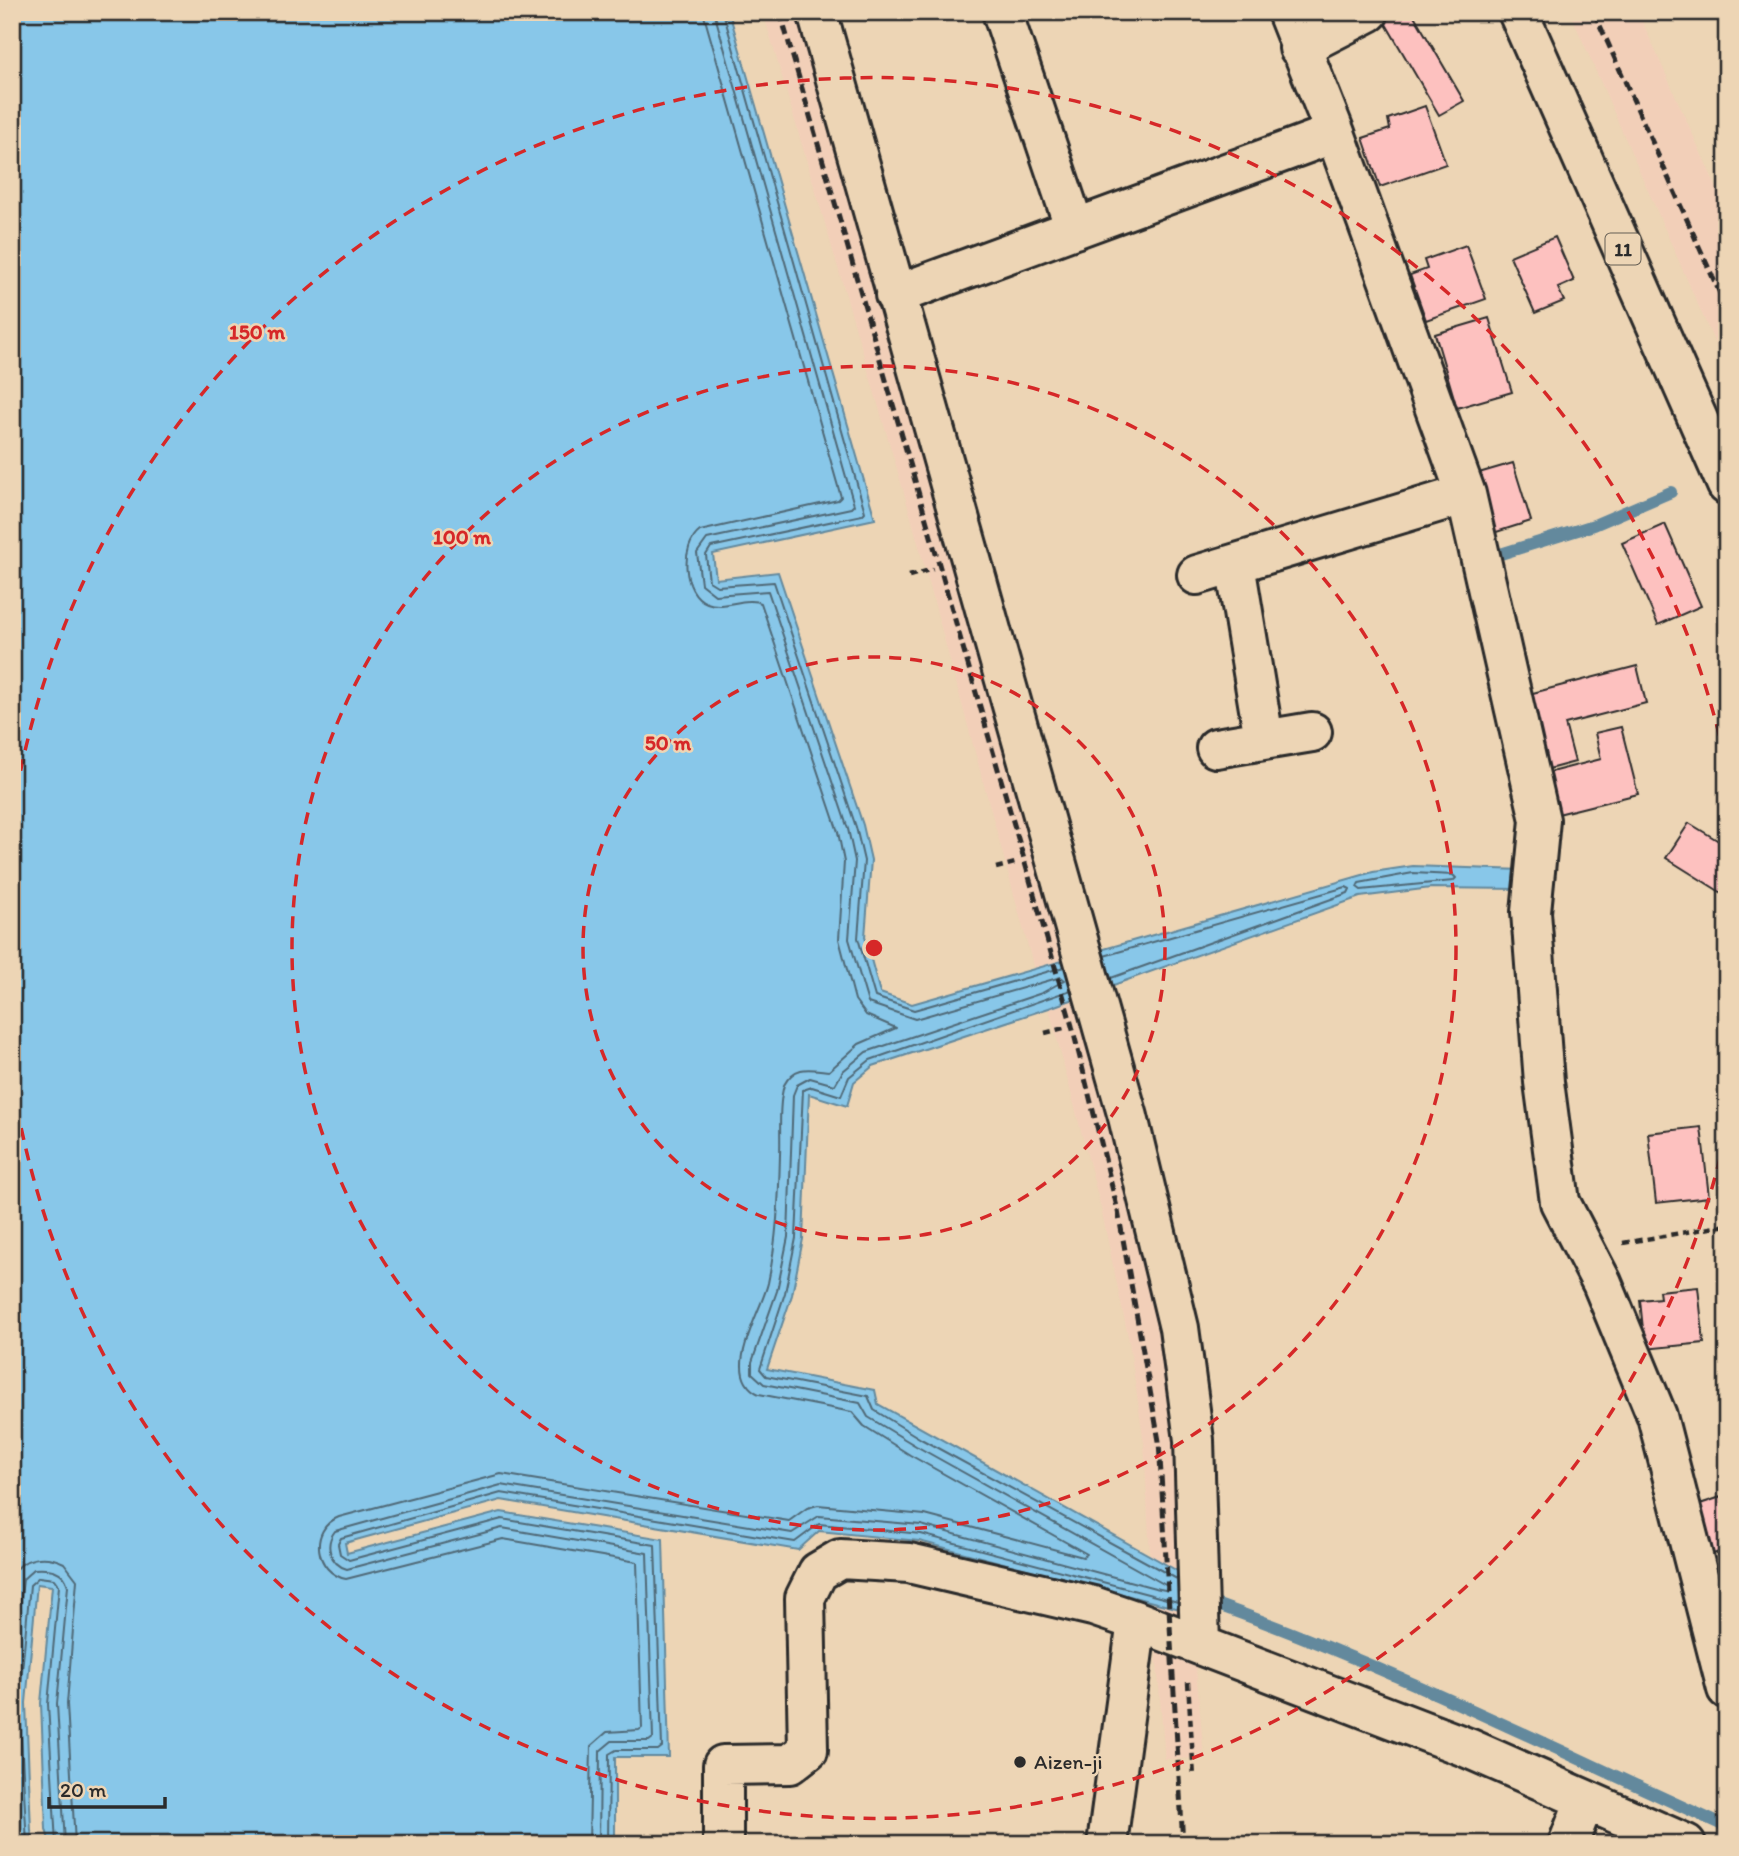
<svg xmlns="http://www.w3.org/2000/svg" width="1739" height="1856" font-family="Itim,sans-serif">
<rect width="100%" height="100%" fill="#edd5b5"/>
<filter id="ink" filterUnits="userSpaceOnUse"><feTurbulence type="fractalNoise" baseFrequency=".0143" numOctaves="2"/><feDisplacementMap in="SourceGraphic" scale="14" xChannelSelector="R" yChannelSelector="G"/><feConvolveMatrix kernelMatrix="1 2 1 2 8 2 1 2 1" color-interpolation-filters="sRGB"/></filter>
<g filter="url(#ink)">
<!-- built -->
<path fill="#f2cfb8" d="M763 12H796L1069 959 1034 968 909 510Z
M1570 12H1638L1727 211V371Z
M1082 994 1153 1280 1179 1441 1192 1579 1150 1556 1144 1443 1129 1341 1101 1208 1049 1008Z
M1152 1603 1191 1612 1204 1758 1165 1759Z"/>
<!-- water -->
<path fill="#88c7e9" stroke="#63899d" stroke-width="2" d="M12 12H729L875 519 713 554 716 579 778 572 863 825 871 860 865 937 880 993 912 1004 1373 872 1413 866 1522 870 1521 889 1431 888 1360 897 1049 1008 873 1066 854 1082 847 1106 809 1094 803 1239 792 1295 767 1369 875 1390 878 1404 1192 1579 1191 1612 919 1541 819 1531 798 1550 501 1500 345 1543 347 1553 501 1512 663 1539 669 1757H615V1844H50L46 1829 41 1703 52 1586 37 1584 26 1703 31 1831 34 1844H12Z"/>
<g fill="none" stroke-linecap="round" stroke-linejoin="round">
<!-- shore -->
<path stroke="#506977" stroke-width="2" d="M723 12 865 512 862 515 711 547 706 555 709 581 717 586 774 582 856 827 864 861 858 938 875 997 914 1010 1064 967
M1413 873 1453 875 1456 878 1453 881 1361 890 1357 887 1359 883Z
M1104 956 1346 887 1350 889 1348 893 1111 978
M1071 990 870 1060 849 1077 841 1096 812 1087 803 1090 796 1238 785 1293 760 1369 766 1376 868 1396 874 1410 921 1439 1177 1579
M12 1576C22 1556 45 1554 64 1563L77 1580 67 1704 75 1844
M12 1678 23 1579 34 1569C49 1568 64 1569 68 1586L57 1704 65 1844
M12 1763 18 1844
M27 1844 19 1703 30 1585 39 1577 54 1579 59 1586 48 1704 56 1844
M589 1844 591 1746 607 1732 639 1730 642 1728 637 1562 503 1539 346 1579C315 1573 308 1529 339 1517L501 1474 789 1521 807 1508 818 1505 925 1515 1083 1557 1087 1554 910 1455 864 1426 852 1412 759 1394C719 1375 761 1313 768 1283 777 1240 779 1198 780 1155 781 1133 778 1106 784 1085 795 1064 810 1069 829 1071L859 1044 896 1028 866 1015 855 1000 839 939 844 862 838 832 761 603C745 596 724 610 707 603 682 593 680 546 700 531L838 500 841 497 703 12
M599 1844 600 1751 612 1741H649L653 1738 647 1553 502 1528 347 1569C330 1564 324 1545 335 1531L501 1485 792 1533 819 1516 921 1525 1155 1588 1165 1590 1169 1587 916 1446 868 1417 860 1403 764 1384 752 1373V1362L777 1291 788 1237 793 1095 797 1085 810 1078 835 1085 843 1071 866 1052 1042 993 1065 980 1061 977 915 1019 868 1003 849 939 855 861 848 829 768 591 715 595 701 584 697 553 707 539 851 508 854 505 714 12
M608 1844 609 1754 616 1750H658L662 1747 655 1545 502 1519 349 1560 340 1554 338 1544 341 1538 501 1493 795 1542 819 1524 921 1534 1178 1602"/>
<!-- stream -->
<path stroke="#63899d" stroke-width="12" d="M1494 556 1594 525 1671 492
M1204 1600C1383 1663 1554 1749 1727 1827"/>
</g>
<!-- building -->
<path fill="#fdc1bf" stroke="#2b2b2b" stroke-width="2" d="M1395 12H1412L1464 101 1439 115 1383 19Z
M1425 106 1446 164 1380 187 1363 138 1390 129 1388 119Z
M1555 237 1574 281 1558 288 1564 301 1535 313 1510 256Z
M1466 245 1486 299 1426 320 1410 275 1427 269 1424 260Z
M1489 318 1512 392 1457 408 1435 334Z
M1513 463 1531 521 1490 534 1472 475Z
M1665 524 1701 606 1658 625 1622 543Z
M1637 666 1646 703 1565 724 1575 762 1545 770 1525 695Z
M1621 727 1638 794 1558 814 1547 773 1601 759 1595 733Z
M1689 823 1727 846V886L1722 893 1666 858Z
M1701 1127 1709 1197 1656 1203 1648 1133Z
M1698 1287 1704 1343 1645 1349 1640 1300 1660 1298 1659 1291Z
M1727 1495V1549L1708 1556 1691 1507Z"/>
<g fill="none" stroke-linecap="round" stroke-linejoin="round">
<!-- street casing -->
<g stroke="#2b2b2b" stroke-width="44">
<path id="street" d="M817 12 1128 1117 1179 1328 1194 1440 1200 1645
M1002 12 1075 229
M1287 12 1335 133 1466 494 1540 820 1531 912 1544 1082 1560 1202 1602 1283 1657 1416 1727 1689
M1299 48 1369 12
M895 295 1335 133
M1235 564 1264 739
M1197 575 1466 494
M1216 748 1312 732
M723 1844V1765L790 1764 808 1750 805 1598 818 1572 840 1559 909 1563 1093 1606 1137 1621 1468 1748 1686 1844
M1107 1844 1137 1621
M1568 1844 1585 1800"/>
</g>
<!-- highway casing -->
<g stroke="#2b2b2b" stroke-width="44">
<path id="highway" d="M1518 12 1727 485"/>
</g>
<!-- path -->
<path stroke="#2b2b2b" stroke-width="4.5" stroke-dasharray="7 5" stroke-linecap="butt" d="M909 576 933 569
M996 868 1015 863
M1045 1033 1064 1028
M1623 1243 1727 1225
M1188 1682 1194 1777"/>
<!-- street -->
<use href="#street" stroke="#edd5b5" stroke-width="38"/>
<!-- highway -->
<use href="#highway" stroke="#edd5b5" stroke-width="38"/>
<!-- rail -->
<path stroke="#2b2b2b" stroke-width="5" stroke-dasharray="10 5" stroke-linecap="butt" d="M780 12 1072 1026 1118 1211 1159 1441 1183 1844
M1594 12 1727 309"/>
</g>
</g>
<!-- distance rings -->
<g fill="none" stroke="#d62828" stroke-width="3.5" stroke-dasharray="12 9">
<circle cx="874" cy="948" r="291"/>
<circle cx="874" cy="948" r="582"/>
<path d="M1725 1137A872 872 0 0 1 13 1084M13 812A872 872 0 0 1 1725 759"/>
</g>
<!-- markers -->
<circle fill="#2b2b2b" stroke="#edd5b5" stroke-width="2.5" cx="1020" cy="1762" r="7"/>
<g text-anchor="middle" stroke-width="5" stroke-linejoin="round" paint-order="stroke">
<!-- shield labels -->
<rect fill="#edd5b5" stroke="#655e54" stroke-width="2" x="1605.5" y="233.5" width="35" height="31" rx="5"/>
<g font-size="19" font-weight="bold" fill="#2b2b2b">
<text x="1623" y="256">11</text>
</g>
<!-- poi labels -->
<g font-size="21" fill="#2b2b2b" stroke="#edd5b5" text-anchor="start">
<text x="1034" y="1769">Aizen-ji</text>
</g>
</g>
<circle cx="874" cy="948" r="10" fill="#d62828" stroke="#edd5b5" stroke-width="3.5"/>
<g font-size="21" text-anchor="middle" font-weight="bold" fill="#d62828" stroke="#edd5b5" stroke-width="5" stroke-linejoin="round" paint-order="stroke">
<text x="257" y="339">150 m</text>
<text x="462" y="544">100 m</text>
<text x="668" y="750">50 m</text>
</g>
<!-- margin -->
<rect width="1739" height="1856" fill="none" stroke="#edd5b5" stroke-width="42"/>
<rect x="21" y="21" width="1697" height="1814" fill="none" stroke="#2b2b2b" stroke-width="2.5" filter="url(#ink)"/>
<!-- scale -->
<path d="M49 1797v10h116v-10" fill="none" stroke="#2b2b2b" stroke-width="3.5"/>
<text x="60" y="1797" font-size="21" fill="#2b2b2b" stroke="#edd5b5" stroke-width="5" paint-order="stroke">20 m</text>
</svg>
